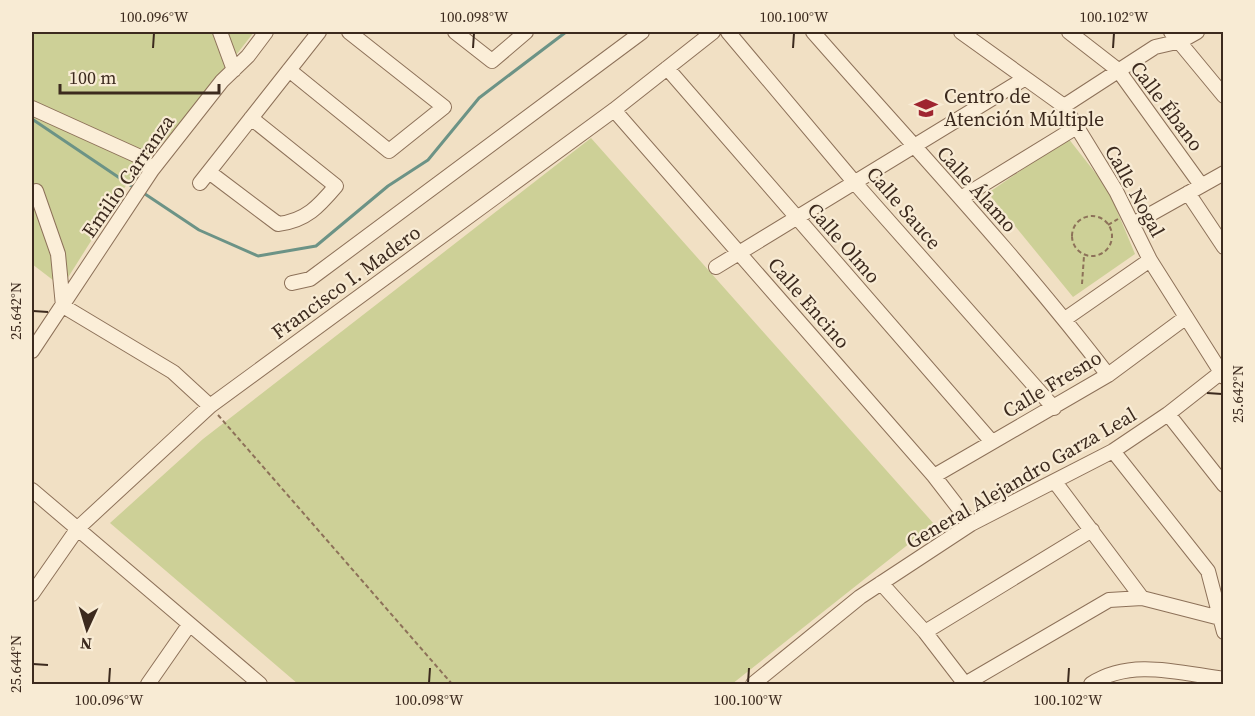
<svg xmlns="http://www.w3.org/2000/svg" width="1255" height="716" font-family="'Source Serif 4',serif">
<rect width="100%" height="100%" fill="#f1e0c4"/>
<!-- green -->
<path fill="#cdd097" d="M32 32H254L194 109 132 176 62 287 32 264Z
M591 138 934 524 732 684H298L110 523 203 439Z
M1068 138 1108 189 1135 254 1073 297 988 193Z"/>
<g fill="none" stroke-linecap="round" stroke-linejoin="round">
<!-- stream -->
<path stroke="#6c9386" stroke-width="3" d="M32 119 136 189
M142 192 199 230 258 256 316 246 388 186 428 160 479 98 566 32"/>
<!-- minor casing -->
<g stroke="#8d7159" stroke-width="16">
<path id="minor" d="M220 32 234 70
M455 32 492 61 526 32
M728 32 855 183 1054 408
M813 32C912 145 1016 255 1108 375
M961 32 1064 106 1116 191 1150 260 1224 377
M1069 32 1118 70 1201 185
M1171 32 1224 96
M667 68 992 442
M289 70 389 151 444 107 349 32
M1064 106 1155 47 1181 41 1197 32
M32 108 138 156 152 170
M614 110 934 476 971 524
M209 172 278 224C306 221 319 206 336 186L251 118
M200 183 319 32
M36 191 58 254 63 306
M1188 193 1224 247
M961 198 1075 128
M1133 224 1224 173
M716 267 1024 79
M292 283 310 279 642 32
M63 306 173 372 210 406
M1065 319 1150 260
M32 351 152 170 222 81 248 56 266 32
M1168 414 1224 485
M1113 451 1208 571 1224 632
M934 476 1108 375 1185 318
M1055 482 1142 598
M32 490 260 684
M881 583 925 632 965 684
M32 594 78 528 210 406 614 110 713 32
M925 632 1092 530
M148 684 189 625
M753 684 860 597 971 524 1113 451 1168 414 1224 370
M965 684 1109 600 1142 598 1224 619
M1091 684C1131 658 1179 673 1224 679"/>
</g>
<!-- path -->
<path stroke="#8d7159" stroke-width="2" stroke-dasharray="4.5 3" stroke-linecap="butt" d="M1072 236a20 20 0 1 1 40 0a20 20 0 1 1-40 0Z
M1108 225 1118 219
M1082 284 1084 256
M218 415 452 684"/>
<!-- minor -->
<use href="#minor" stroke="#fbeed8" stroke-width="14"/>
</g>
<!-- ticks -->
<path fill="none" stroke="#3c2a1e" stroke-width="2" d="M153 48 154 33M473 48 474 33M793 48 794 33M1113 48 1114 33M33 311 48 312M1207 393 1222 394M33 664 48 665M109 683 110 668M429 683 430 668M748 683 749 668M1068 683 1069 668"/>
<!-- icons -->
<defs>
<g id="school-bare" transform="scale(1.8)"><path d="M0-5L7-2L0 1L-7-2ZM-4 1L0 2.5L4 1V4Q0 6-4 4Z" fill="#9f2530" stroke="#f8ebd4" stroke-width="2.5" paint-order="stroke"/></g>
</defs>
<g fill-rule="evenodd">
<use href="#school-bare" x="926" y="108"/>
</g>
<g text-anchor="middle" stroke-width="4.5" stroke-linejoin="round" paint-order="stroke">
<!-- poi labels -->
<g font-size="20" fill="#3c2a1e" stroke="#f8ebd4" text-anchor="start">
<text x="944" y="103">Centro de<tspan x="944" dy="23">Atención Múltiple</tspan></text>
</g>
<!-- street labels -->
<g font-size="20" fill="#3c2a1e" stroke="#f8ebd4">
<text transform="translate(1167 106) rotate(53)" y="7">Calle Ébano</text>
<text transform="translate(128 176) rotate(-55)" y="7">Emilio Carranza</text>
<text transform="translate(977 189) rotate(48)" y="7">Calle Álamo</text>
<text transform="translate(1135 191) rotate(61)" y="7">Calle Nogal</text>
<text transform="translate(904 208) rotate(49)" y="7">Calle Sauce</text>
<text transform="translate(844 243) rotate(49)" y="7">Calle Olmo</text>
<text transform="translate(346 282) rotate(-36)" y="7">Francisco I. Madero</text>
<text transform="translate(809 303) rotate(49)" y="7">Calle Encino</text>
<text transform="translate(1052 384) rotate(-31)" y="7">Calle Fresno</text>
<text transform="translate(1021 478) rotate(-30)" y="7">General Alejandro Garza Leal</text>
</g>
</g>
<!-- border -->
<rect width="1255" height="716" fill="none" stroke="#f8ebd4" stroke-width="66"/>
<!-- north arrow -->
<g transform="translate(87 629) rotate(184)" stroke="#f8ebd4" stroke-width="4.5" paint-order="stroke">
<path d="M0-4.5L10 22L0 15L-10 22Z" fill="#3c2a1e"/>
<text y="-9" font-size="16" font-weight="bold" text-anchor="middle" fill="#3c2a1e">N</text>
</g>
<!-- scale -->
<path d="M60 84v9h159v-9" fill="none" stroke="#3c2a1e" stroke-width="3"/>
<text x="69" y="84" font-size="18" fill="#3c2a1e" stroke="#f8ebd4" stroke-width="4.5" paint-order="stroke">100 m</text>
<rect x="33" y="33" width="1189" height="650" fill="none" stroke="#3c2a1e" stroke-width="2"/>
<g font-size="15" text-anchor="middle" fill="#3c2a1e">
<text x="154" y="22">100.096°W</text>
<text x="474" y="22">100.098°W</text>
<text x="794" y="22">100.100°W</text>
<text x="1114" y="22">100.102°W</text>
<text transform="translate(16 311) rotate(-90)" y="5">25.642°N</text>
<text transform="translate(1238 394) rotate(-90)" y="5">25.642°N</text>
<text transform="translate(16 664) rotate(-90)" y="5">25.644°N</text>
<text x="109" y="705">100.096°W</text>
<text x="429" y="705">100.098°W</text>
<text x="748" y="705">100.100°W</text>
<text x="1068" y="705">100.102°W</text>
</g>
</svg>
